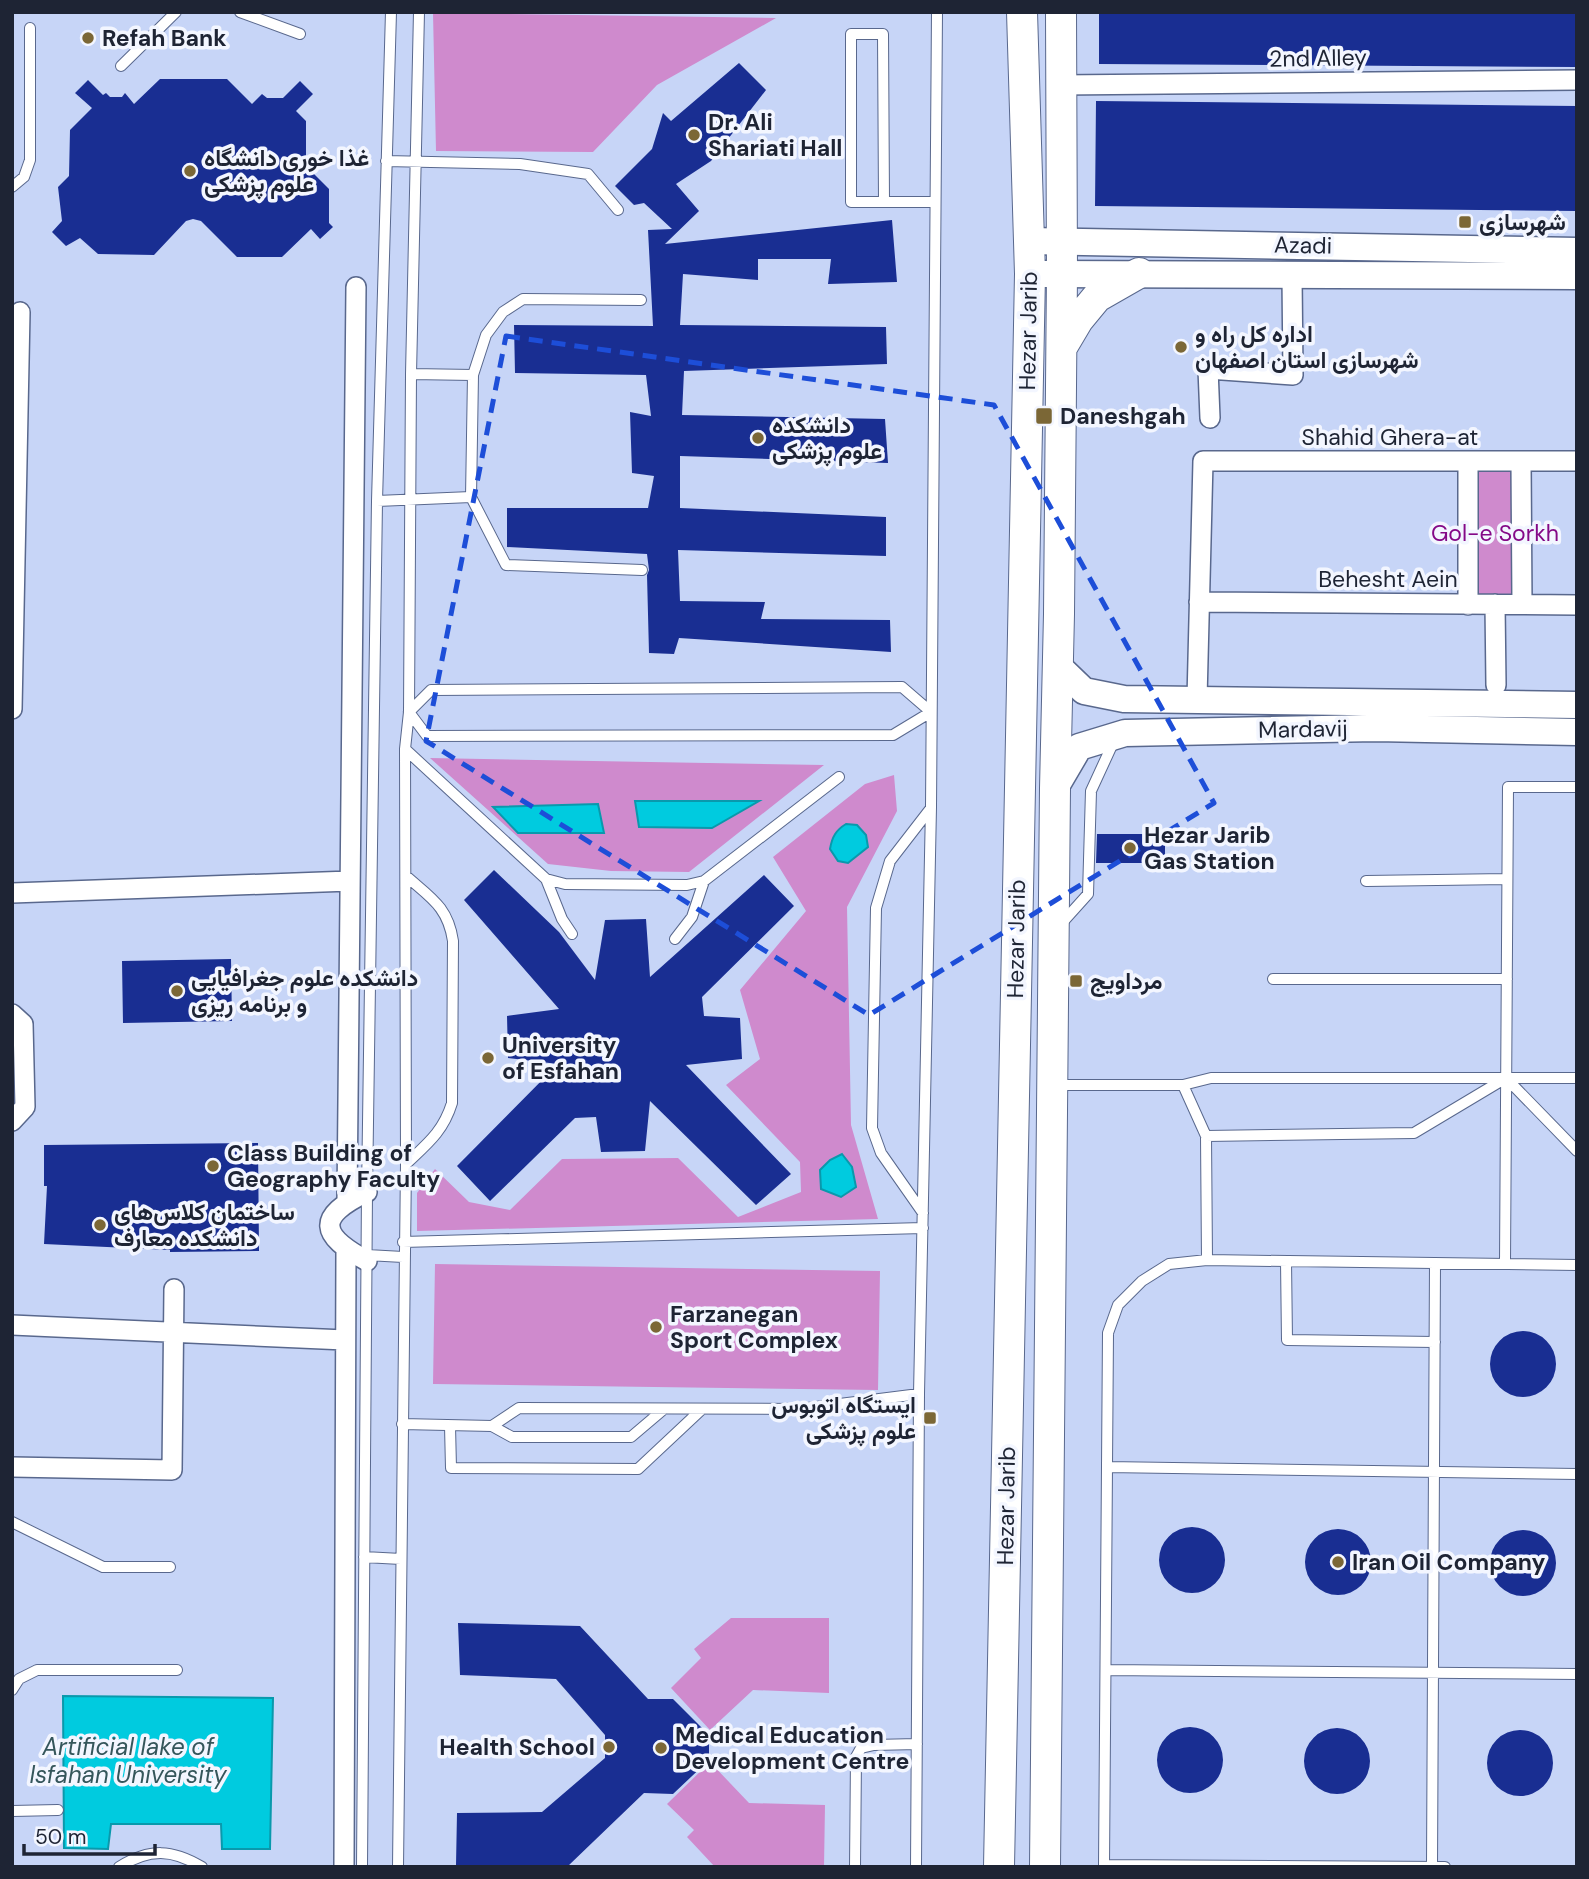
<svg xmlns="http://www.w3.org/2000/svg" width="1589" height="1879" font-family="'DM Sans',Vazirmatn,sans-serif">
<rect width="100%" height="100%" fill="#c7d5f7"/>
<!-- green -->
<path fill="#cf8acd" d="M433 13 776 18 657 85 593 152 436 151Z
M1521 461 1522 604 1468 605V462Z
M430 758 824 765 689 872 611 871 548 864Z
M894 775 897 811 847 907 851 1125 878 1219 417 1231V1193L435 1169 469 1202 510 1210 562 1159 678 1158 738 1217 801 1192 800 1162 726 1085 760 1059 740 990 806 911 773 857 865 784Z
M435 1264 880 1271 878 1390 433 1384Z
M731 1618H829V1693L753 1690 710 1730 671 1688 701 1658 694 1649Z
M710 1762 749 1803 825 1805 824 1867H715L687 1837 694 1830 667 1804Z"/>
<!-- water -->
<path fill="#00cbdf" stroke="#0999ac" stroke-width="2" d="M635 801H759L712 828 639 827Z
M598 804 604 833H518L493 807Z
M846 824 857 825 866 835 868 847 848 863 838 861 830 849C832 837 836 830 846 824Z
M842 1154 852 1167 856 1187 841 1197 821 1189 820 1170 830 1160Z
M63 1696 273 1698 270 1849H222L221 1824H111L108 1849 64 1848Z"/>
<!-- building -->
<path fill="#192e92" d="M1099 12H1577V67L1099 64Z
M739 63 766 90 711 161 676 184 699 211 665 244 892 220 897 282 828 284 831 259H758V280L683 274 680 325 886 327 887 364 684 371 682 415 885 419 888 463 680 456V508L886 517V556L678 550 680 601 765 602 761 619 890 620 891 652 679 638 674 654 649 653 647 575 649 570 647 554 507 547V508H648L654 476 632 473 630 412 651 416 646 375 515 373 514 325 653 326 648 230 672 229 644 203 634 205 615 186 652 149 663 113 671 121Z
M160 79H227L252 104 262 94 267 98H283L300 81 313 94 296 111 306 121V166L329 189V223L333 227 320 239 311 229 282 257H237L201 221 193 219 186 221 154 255 98 254 80 238 66 246 52 232 62 221 58 187 69 176 70 130 92 108 75 93 88 80 103 95 106 93 110 97H122L125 93 134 104Z
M1096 101 1577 106V211L1095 206Z
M1097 834H1165V863H1096Z
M494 870 559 932 595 980 605 920 646 919 650 977 764 875 794 906 702 997 704 1016 740 1018 742 1059 686 1065 791 1174 756 1205 650 1101 645 1151 601 1152 596 1117 575 1118 490 1201 457 1166 558 1064 508 1058 507 1016 559 1009 464 900Z
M231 959 232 1021 123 1023 122 961Z
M258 1143 259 1251 170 1252V1250L44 1244 47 1186H44V1145Z
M1490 1364a33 33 0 1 1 66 0a33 33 0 1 1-66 0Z
M1159 1560a33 33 0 1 1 66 0a33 33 0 1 1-66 0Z
M1305 1562a33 33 0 1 1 66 0a33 33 0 1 1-66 0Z
M1490 1563a33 33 0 1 1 66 0a33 33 0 1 1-66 0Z
M458 1623 580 1626 648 1699H673L709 1735V1760L673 1794 644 1793 568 1866 456 1865 457 1813 542 1812 605 1758V1735L556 1679 460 1675Z
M1157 1760a33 33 0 1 1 66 0a33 33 0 1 1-66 0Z
M1304 1761a33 33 0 1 1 66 0a33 33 0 1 1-66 0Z
M1487 1763a33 33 0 1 1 66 0a33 33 0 1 1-66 0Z"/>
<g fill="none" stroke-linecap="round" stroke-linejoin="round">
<!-- lane casing -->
<g stroke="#59688d" stroke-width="12">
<path id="lane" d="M240 12 300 34
M121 66 176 12
M386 161 520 164 588 174 618 210
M12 187 24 177 30 160V28
M884 202 883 34H851V202H935
M411 374 473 375 486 335 503 312 523 299 641 300
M473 375 471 497 506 565 642 570
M377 501 471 497
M902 687 931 712 893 735 427 736 409 712 431 690Z
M405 749 546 879 565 884 687 885 704 881 839 777
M546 879 562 919 572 934
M1366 881 1507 879
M1061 924 1088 894 1091 791 1114 741
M675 939 692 917 704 881
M1273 979H1507
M1506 1078 1577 1151
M1056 1085H1183L1211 1078H1577
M1183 1085 1206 1136 1207 1260
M1206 1136 1414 1133 1506 1078
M406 1164C427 1144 443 1132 452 1103L453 941C448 907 431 898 406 876
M923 1213 881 1153 872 1128 876 908 890 861 931 808
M403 1242 923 1228
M367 1255 403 1257
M1286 1261 1287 1340 1435 1342
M1505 1263 1508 787H1577
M402 1424 492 1426 519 1408 800 1409 919 1394
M450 1426 451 1468 638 1469 702 1409
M492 1426 512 1437H631L664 1409
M1107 1467 1577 1474
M12 1522 103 1567H170
M364 1557 401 1559
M1106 1670 1577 1674
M12 1690 19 1679 37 1670H177
M12 1811 58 1810
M119 1867C150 1848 172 1849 202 1867
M362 1867 367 1192 377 501 391 12
M398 1867 406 1164 405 749 409 712 411 374 419 12
M855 1867 856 1757 861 1748 874 1745 917 1744
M916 1867 919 1394 931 807 937 12
M1432 1867 1435 1263
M1445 1867 1104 1865 1108 1333 1118 1305 1142 1281 1169 1264 1207 1260 1577 1265"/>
</g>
<!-- street casing -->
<g stroke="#59688d" stroke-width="22">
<path id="street" d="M1060 85 1577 80
M1210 418 1208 369 1293 375 1292 276
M1521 461 1522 604
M1468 462V605
M1199 602 1577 605
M1495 604 1496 685
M1197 699 1203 461H1577
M12 709 20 312
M12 893 350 881
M12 1014 23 1024 25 1107 12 1121
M347 1202 356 287
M367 1261C320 1235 315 1217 367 1192
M12 1325 345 1340
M12 1467 172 1470 174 1289
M344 1867 346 1250"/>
</g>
<!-- secondary casing -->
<g stroke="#59688d" stroke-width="29">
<path id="secondary" d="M1029 241 1577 251
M1043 274 1577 276
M1057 665 1084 691 1124 699 1577 705
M1055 788 1079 747 1125 733 1376 728 1577 732"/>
</g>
<!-- primary casing -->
<g stroke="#59688d" stroke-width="32">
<path id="primary" d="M1062 347 1078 320 1097 297 1139 273
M999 1867 1030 274 1022 12
M1045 1867 1055 788 1059 614 1062 273 1061 12"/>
</g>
<!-- lane -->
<use href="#lane" stroke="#fff" stroke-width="10"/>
<!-- street -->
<use href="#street" stroke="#fff" stroke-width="19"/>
<!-- secondary -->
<use href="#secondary" stroke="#fff" stroke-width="26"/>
<!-- primary -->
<use href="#primary" stroke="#fff" stroke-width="30"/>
</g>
<!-- marked area -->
<path fill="none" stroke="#1d4ed8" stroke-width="5" stroke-dasharray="14 9" stroke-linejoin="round" d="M506 336 994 405 1214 803 869 1015 426 741Z"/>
<!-- markers -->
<g fill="#7b6736" stroke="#f3f6ff" stroke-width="2.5">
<circle cx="88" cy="38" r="7"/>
<circle cx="694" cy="135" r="7"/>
<circle cx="190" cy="171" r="7"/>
<rect x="1458" y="215" width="14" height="14" rx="3.5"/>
<circle cx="1181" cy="347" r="7"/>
<rect x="1035" y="407" width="18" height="18" rx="3.5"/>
<circle cx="758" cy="438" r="7"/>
<circle cx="1130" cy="848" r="7"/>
<rect x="1069" y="974" width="14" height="14" rx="3.5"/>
<circle cx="177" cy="991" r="7"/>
<circle cx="488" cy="1058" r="7"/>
<circle cx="213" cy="1166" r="7"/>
<circle cx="100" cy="1225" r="7"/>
<circle cx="656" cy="1327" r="7"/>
<rect x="923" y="1411" width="14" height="14" rx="3.5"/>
<circle cx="1338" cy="1562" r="7"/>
<circle cx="609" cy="1747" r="7"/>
<circle cx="661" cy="1748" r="7"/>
</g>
<g text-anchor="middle" stroke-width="7" stroke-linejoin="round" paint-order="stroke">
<!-- poi labels -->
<g font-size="23" font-weight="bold" fill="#1e2434" stroke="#f3f6ff" text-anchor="start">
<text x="102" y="46">Refah Bank</text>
<text x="708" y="130">Dr. Ali<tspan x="708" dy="26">Shariati Hall</tspan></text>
<text x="204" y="166">غذا خوری دانشگاه<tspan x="204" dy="26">علوم پزشکی</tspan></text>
<text x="1479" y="230">شهرسازی</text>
<text x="1195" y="342">اداره کل راه و<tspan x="1195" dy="26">شهرسازی استان اصفهان</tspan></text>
<text x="1060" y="424">Daneshgah</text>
<text x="772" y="433">دانشکده<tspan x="772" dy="26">علوم پزشکی</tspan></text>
<text x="1144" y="843">Hezar Jarib<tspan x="1144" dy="26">Gas Station</tspan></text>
<text x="191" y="986">دانشکده علوم جغرافیایی<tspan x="191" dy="26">و برنامه ریزی</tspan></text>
<text x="1090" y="989">مرداویج</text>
<text x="502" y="1053">University<tspan x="502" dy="26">of Esfahan</tspan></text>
<text x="227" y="1161">Class Building of<tspan x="227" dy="26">Geography Faculty</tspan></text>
<text x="114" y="1220">ساختمان کلاس‌های<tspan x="114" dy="26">دانشکده معارف</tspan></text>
<text x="670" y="1322">Farzanegan<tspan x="670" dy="26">Sport Complex</tspan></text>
<text x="916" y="1413" text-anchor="end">ایستگاه اتوبوس<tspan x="916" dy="26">علوم پزشکی</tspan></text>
<text x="1352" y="1570">Iran Oil Company</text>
<text x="675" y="1743">Medical Education<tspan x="675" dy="26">Development Centre</tspan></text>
<text x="595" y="1755" text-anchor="end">Health School</text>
</g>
<!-- street labels -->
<g font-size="23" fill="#1e2434" stroke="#f3f6ff">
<text transform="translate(1318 58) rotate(-1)" y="8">2nd Alley</text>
<text transform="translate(1303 245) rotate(1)" y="8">Azadi</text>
<text transform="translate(1028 331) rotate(-89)" y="8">Hezar Jarib</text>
<text x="1390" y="445">Shahid Ghera-at</text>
<text x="1388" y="587">Behesht Aein</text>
<text transform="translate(1303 729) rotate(-1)" y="8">Mardavij</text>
<text transform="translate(1016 939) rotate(-89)" y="8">Hezar Jarib</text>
<text transform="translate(1006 1506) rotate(-89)" y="8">Hezar Jarib</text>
</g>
<!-- park labels -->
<g font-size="23" fill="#840987" stroke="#f3f6ff">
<text x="1495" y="541">Gol-e Sorkh</text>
</g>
<!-- water labels -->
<g font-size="24" font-style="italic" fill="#35565b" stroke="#f3f6ff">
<text x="128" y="1755">Artificial lake of<tspan x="128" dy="28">Isfahan University</tspan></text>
</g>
</g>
<!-- border -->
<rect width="1589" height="1879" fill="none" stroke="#1e2434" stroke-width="28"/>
<!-- scale -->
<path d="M24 1844v10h131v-10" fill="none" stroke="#1e2434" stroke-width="3.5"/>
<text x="35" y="1844" font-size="21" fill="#1e2434" stroke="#f3f6ff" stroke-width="5" paint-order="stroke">50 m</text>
</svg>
